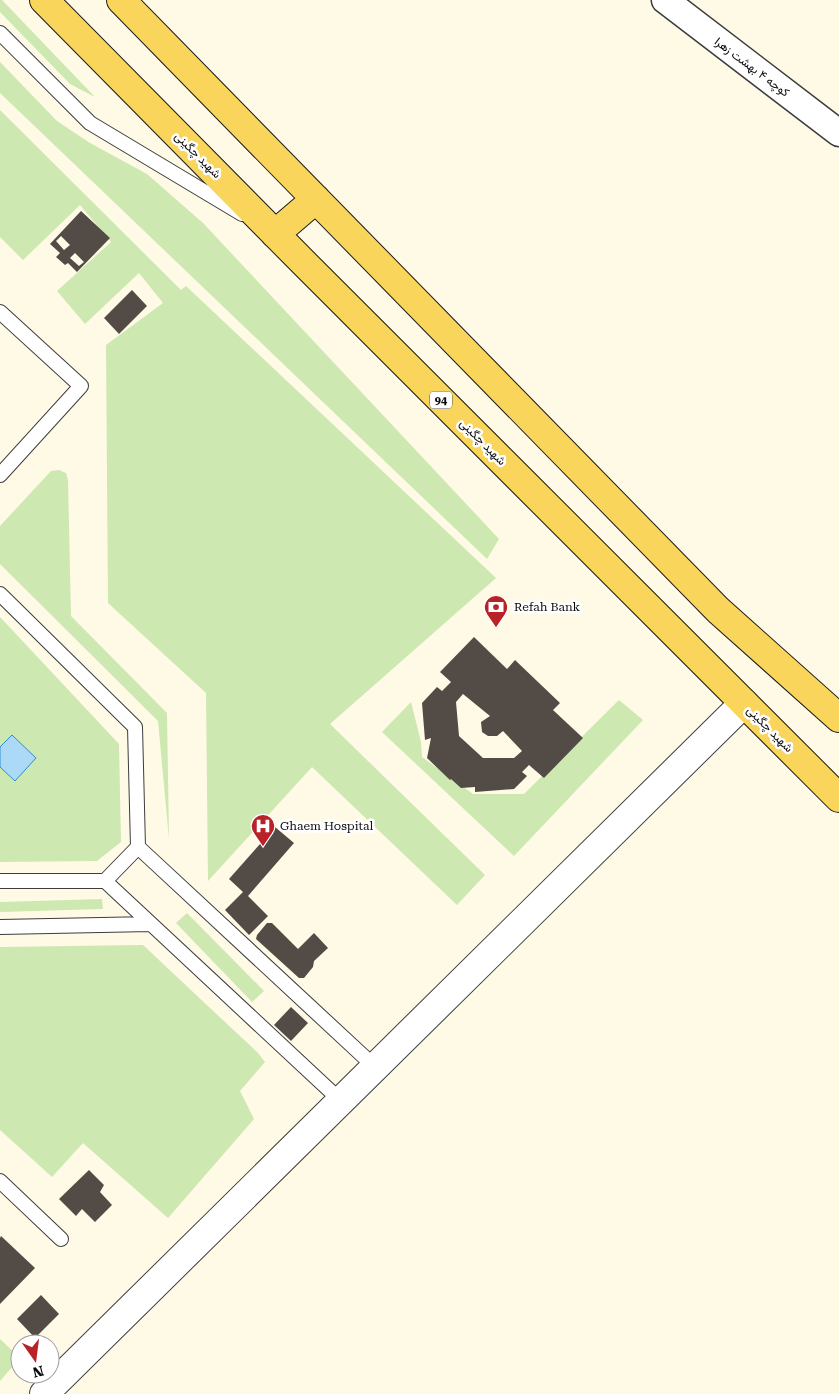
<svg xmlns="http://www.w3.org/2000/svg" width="839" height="1394" font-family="'Roboto Serif',Vazirmatn,serif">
<rect width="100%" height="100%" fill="#fffae6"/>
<!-- green -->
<path fill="#cde8b1" d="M0 0H2L95 97 70 84 0 12Z
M0 62 57 121 90 143 147 174 203 223 499 539 487 559 0 93Z
M0 110 181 290 186 286 496 578 330 724 485 875 457 905 312 767 208 881 206 693 108 603 106 345 163 303 139 273 85 324 57 291 111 242 80 205 23 260 0 237Z
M59 470 66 473 68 480 71 616 167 713 169 839 158 721 0 564V526L51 471Z
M0 617 119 744 121 842 97 861 0 862Z
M619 700 643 720 514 856 382 732 411 702 421 742 422 757 473 794H524Z
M102 899 103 909 0 912V902Z
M187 913 264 991 252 1002 176 923Z
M143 945 258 1053 265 1062 240 1091 254 1119 168 1218 83 1143 52 1177 0 1130V947Z
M0 1339 20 1358 0 1381Z"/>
<!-- water -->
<path fill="#abd9f6" stroke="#328dcd" d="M12 735 36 758 15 781 0 767V747Z"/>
<!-- building -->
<path fill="#524b46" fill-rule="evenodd" d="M81 211 110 238 77 272 68 263 65 265 56 257 60 253 50 244ZM61 236 70 245 64 250 56 241ZM75 253 84 262 79 266 70 258Z
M132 290 147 306 119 334 104 318Z
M474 637 507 669 515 660 560 703 553 710 583 738 544 778 529 765 522 772 527 776 514 789 475 792V787L461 788 451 779 450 780 427 758 431 738 425 740 422 703 437 687 442 691 451 682 440 672ZM463 694 490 716 481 722 482 732 488 736H497L503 731 522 751 514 758H483L459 736 456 702Z
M275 827 294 843 248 896 268 916 249 935 225 910 243 892 229 879Z
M267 923H272L298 949 314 933 328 948 314 961 313 967 304 978H299L256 939 257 935Z
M291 1007 308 1023 291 1041 274 1025Z
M89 1170 104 1185 100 1192 112 1205 95 1222 82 1209 76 1216 59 1199Z
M1 1236 35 1268 0 1304V1238Z
M41 1295 59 1314 35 1338 17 1319Z"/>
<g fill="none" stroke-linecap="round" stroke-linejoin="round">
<!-- service casing -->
<g stroke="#3d3d3d" stroke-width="16">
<path id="service" d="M0 33 90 123 242 214
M0 312 81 386 0 475
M0 594 135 727 138 847 375 1067
M0 881H105L341 1101
M105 881 138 847
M0 927 151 924
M0 1181 61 1239"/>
</g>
<!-- minor casing -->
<g stroke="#3d3d3d" stroke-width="29">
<path id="minor" d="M665 0 839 133"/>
</g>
<!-- tertiary casing -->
<g stroke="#3d3d3d" stroke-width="30">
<path id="tertiary" d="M44 1394 744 703"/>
</g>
<!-- primary casing -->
<g stroke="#1b1b1b" stroke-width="30">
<path id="primary" d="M44 0 306 265 839 798
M121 0 718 610 839 718
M275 234 316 199"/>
</g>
<!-- service -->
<use href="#service" stroke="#fff" stroke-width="14"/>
<!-- minor -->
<use href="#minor" stroke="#fff" stroke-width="26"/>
<!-- tertiary -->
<use href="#tertiary" stroke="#fff" stroke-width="28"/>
<!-- primary -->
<use href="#primary" stroke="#f9d55c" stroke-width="28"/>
</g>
<!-- icons -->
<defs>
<g id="bank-pin" transform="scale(1.25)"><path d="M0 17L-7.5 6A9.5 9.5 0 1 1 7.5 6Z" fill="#b92328" stroke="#fff"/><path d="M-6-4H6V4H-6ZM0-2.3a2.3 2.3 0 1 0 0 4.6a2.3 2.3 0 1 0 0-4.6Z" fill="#fff"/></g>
<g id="hospital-pin" transform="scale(1.25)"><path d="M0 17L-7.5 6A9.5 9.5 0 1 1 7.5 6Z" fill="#b92328" stroke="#fff"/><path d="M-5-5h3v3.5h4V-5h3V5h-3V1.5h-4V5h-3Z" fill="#fff"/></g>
</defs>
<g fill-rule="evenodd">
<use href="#bank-pin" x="496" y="607"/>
<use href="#hospital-pin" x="263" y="826"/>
</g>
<g text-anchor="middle" stroke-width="5" stroke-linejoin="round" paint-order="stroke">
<!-- shield labels -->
<rect fill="#fff" stroke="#545454" stroke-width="1" x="430" y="391.5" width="22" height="17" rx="4"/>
<g font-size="11" font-weight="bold" fill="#0a0a0a">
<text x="441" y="404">94</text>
</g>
<!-- street labels -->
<g font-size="12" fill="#0a0a0a" stroke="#fff">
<text transform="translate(752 67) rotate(37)" y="4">کوچه ۴ بهشت زهرا</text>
<text transform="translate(198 155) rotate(45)" y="4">شهید چگینی</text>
<text transform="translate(483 442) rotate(45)" y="4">شهید چگینی</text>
<text transform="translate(770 729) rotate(45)" y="4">شهید چگینی</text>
</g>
<!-- poi labels -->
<g font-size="12" fill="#0a0a0a" stroke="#fff" text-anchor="start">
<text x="514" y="611">Refah Bank</text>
<text x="280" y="830">Ghaem Hospital</text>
</g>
</g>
<!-- north arrow -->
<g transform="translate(35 1359) rotate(166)"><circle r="24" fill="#ffffff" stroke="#9d9d9d"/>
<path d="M0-4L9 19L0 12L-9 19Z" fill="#b92328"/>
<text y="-8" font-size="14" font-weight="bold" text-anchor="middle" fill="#0a0a0a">N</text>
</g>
</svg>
